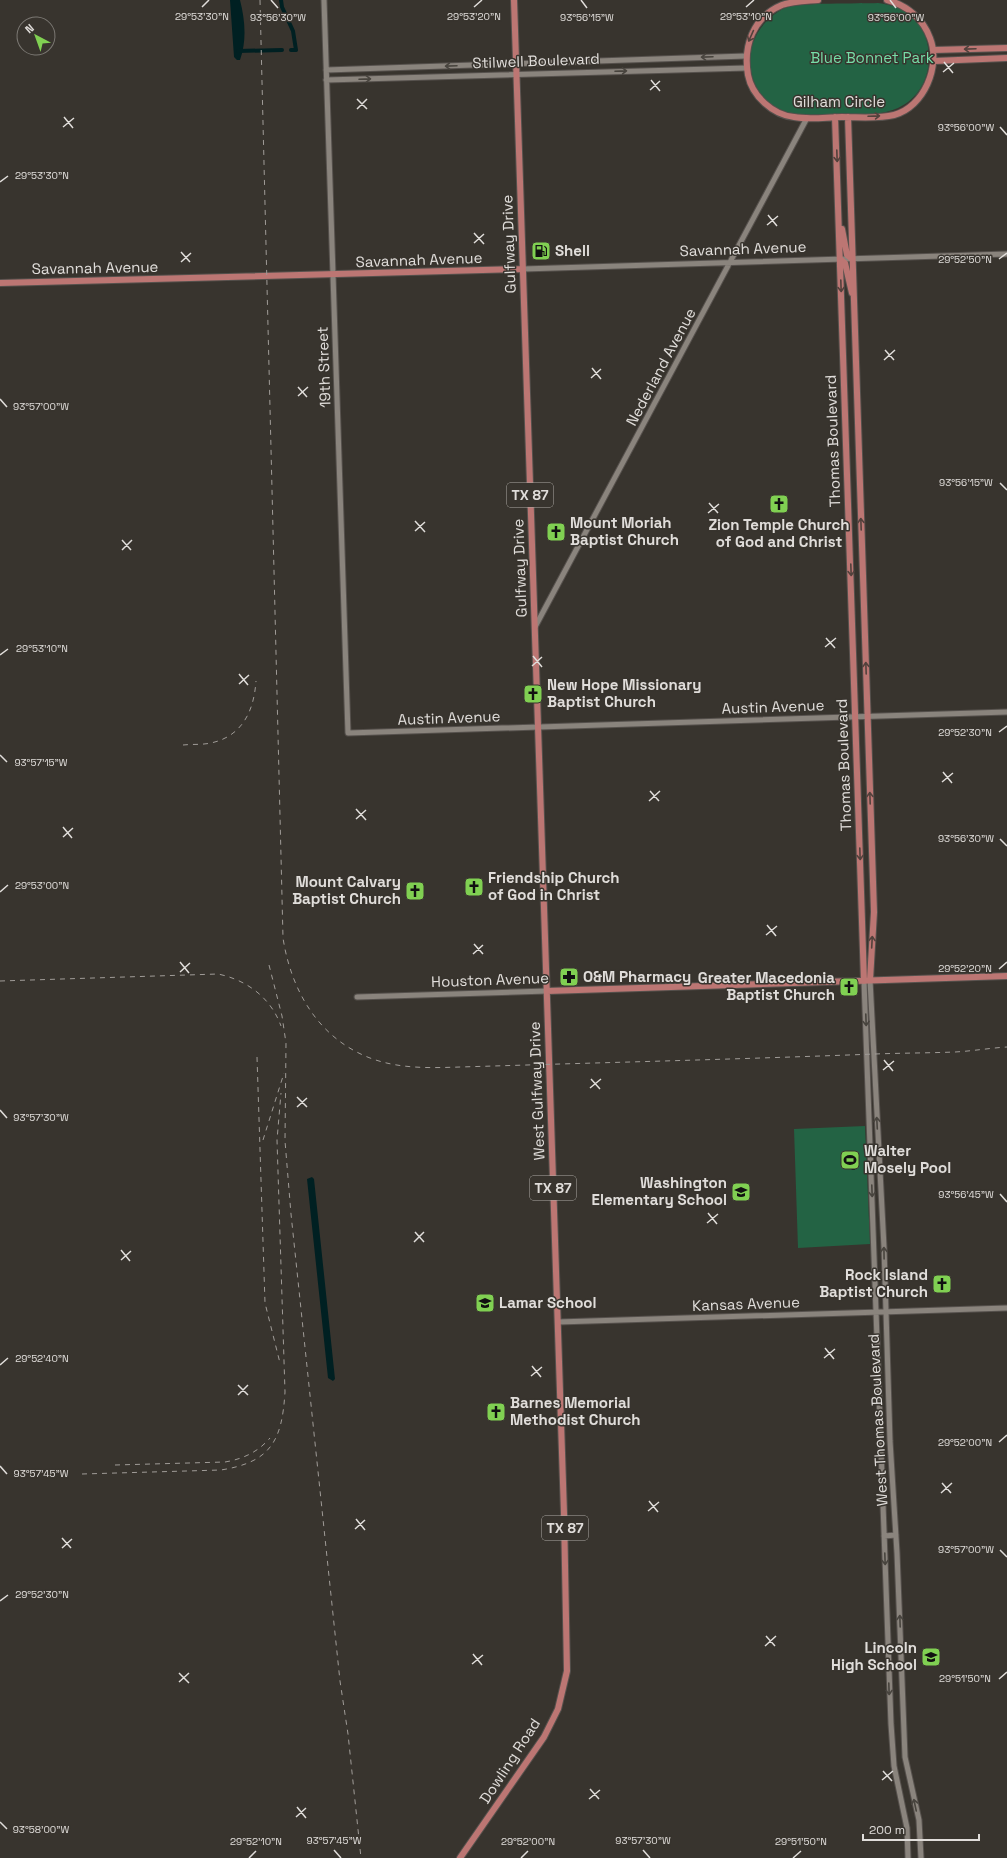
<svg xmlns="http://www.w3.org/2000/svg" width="1007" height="1858" font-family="'Space Grotesk',sans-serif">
<rect width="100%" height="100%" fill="#38342e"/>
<!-- green -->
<path fill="#236344" d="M878 3C892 5 906 9 916 20 938 47 932 93 898 108 873 119 836 114 808 115 744 116 728 36 785 8 799 2 859 4 878 3Z
M865 1126 870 1244 798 1248 794 1129Z"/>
<!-- water -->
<path fill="#002022" d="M230 0H240C245 20 247 40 240 60H237L234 57Z
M845 1154 849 1155 850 1158H856L855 1170H852L849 1166H843V1157Z
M312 1177 314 1179 335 1379 333 1381 328 1378 307 1179Z"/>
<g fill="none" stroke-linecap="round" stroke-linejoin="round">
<!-- canal -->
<path stroke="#002022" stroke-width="4" d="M281 0 282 7 293 31 296 50H291
M238 51 282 50"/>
<!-- minor casing -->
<g stroke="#56514d" stroke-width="7">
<path id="minor" d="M324 0 348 733 1007 712
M326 70 746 56
M326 80 747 68
M523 269 1007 254
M535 627 807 118
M870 980 884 1247 890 1441 897 1553 905 1757 919 1820 921 1858
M864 981 891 1724 894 1766 907 1828 908 1858
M357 997 547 991
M558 1322 1007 1308
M884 1536 896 1535"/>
</g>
<!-- major casing -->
<g stroke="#56514d" stroke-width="8">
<path id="major" d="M818 0C806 1 793 1 782 5 753 17 743 46 748 75 752 96 773 115 794 117 810 120 827 117 842 117 859 117 878 119 894 115 924 107 941 66 930 38 923 19 907 5 887 0
M933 50 1007 48
M934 61 1007 58
M835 117 864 981
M848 117 874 912 870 980
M842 229 847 255 852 259
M840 259 845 263 852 293
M0 283 523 269
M547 991 1007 976
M460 1858 544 1737 558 1709 567 1671 564 1513 514 0"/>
</g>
<!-- minor -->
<use href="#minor" stroke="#8a847d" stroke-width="5"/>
<!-- major -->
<use href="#major" stroke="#bc7673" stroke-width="6"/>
<!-- rail -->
<path stroke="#a09c98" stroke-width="1" stroke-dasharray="5 5" stroke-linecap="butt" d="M260 0 283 938C291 990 318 1038 370 1058 399 1069 430 1068 460 1067 494 1066 527 1065 560 1064 665 1061 770 1058 875 1054 902 1053 929 1053 955 1052 973 1051 990 1048 1007 1047
M183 745C192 744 202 745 211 743 243 736 254 710 256 681
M269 965 282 1016 286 1043 285 1141 291 1214 340 1681 348 1734 361 1858
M0 981 218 974C247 980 271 998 281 1026
M257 1057 265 1303 280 1363
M263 1140 284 1073
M115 1465 225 1462C243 1459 258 1452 270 1438
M82 1474 221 1470C271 1462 282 1441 285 1392L277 1140 281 1093"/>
</g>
<!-- one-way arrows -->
<defs><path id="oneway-shaft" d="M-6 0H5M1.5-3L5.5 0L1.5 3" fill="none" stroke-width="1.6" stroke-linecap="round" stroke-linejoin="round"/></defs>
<g stroke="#52413c">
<use href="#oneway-shaft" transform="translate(751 36) rotate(114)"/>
<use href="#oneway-shaft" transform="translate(970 49) rotate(178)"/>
<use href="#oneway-shaft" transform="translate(874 116) rotate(-2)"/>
<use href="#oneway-shaft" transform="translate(837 156) rotate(88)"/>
<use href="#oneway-shaft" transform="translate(841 286) rotate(88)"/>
<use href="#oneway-shaft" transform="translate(861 524) rotate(-92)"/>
<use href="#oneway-shaft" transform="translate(851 570) rotate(88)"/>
<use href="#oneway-shaft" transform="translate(866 668) rotate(-92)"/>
<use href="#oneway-shaft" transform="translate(870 798) rotate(-92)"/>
<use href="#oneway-shaft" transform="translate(860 854) rotate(88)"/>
<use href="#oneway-shaft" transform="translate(872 942) rotate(-87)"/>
</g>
<g stroke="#48443e">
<use href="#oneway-shaft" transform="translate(707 57) rotate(178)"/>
<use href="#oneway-shaft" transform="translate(451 66) rotate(178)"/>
<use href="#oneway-shaft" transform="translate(621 71) rotate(-2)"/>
<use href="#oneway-shaft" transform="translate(365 79) rotate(-2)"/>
<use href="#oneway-shaft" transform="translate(866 1020) rotate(88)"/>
<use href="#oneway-shaft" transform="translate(877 1123) rotate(-93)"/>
<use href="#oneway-shaft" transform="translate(872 1191) rotate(88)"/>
<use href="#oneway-shaft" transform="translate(884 1253) rotate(-91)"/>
<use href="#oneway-shaft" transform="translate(885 1559) rotate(88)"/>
<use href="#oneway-shaft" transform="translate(900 1621) rotate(-92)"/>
<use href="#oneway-shaft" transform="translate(889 1689) rotate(88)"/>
<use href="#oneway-shaft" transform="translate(915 1805) rotate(-102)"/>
</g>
<!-- ticks -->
<path fill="none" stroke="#e0ddda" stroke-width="1.5" d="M271 0 278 8M581 0 587 8M890 0 896 8M202 7 209 0M474 7 482 0M746 7 754 0M944 62 953 73M943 72 954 63M651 80 660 91M650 90 660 81M357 99 367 109M357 109 367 99M64 117 73 128M63 127 74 118M1000 127 1007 135M0 182 8 176M768 215 777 226M767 225 778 216M474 233 484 244M474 243 484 234M181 252 190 262M999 259 1007 253M181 262 191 253M885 350 894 360M884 360 895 350M592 368 601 379M591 378 601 369M298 387 307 397M298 396 308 387M0 399 7 407M1000 483 1007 490M709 503 718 513M708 513 719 504M415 521 425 532M415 531 425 522M122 540 131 550M122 550 132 540M826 638 835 648M825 647 836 638M0 655 8 649M533 656 542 667M532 666 542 657M239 674 248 685M239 684 249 675M999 732 1007 726M0 755 7 762M943 772 952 783M942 782 953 773M650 791 659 801M649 801 660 791M356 809 366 820M356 819 366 810M63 827 72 838M63 837 73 828M1000 839 1007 846M0 892 8 885M767 925 776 936M766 935 777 926M474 944 483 954M473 954 483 945M180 962 189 973M999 969 1007 962M180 972 190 963M884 1060 893 1071M883 1070 894 1061M591 1079 600 1089M590 1088 601 1079M297 1097 307 1107M297 1107 307 1098M0 1110 7 1118M1000 1194 1007 1202M708 1213 717 1224M707 1223 718 1214M415 1232 424 1242M414 1242 424 1232M121 1250 130 1261M121 1260 131 1251M825 1348 834 1359M824 1358 835 1349M0 1365 8 1358M532 1366 541 1377M531 1376 542 1367M238 1385 248 1395M238 1395 248 1385M999 1442 1007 1435M0 1466 7 1474M942 1483 951 1493M941 1493 952 1483M649 1501 658 1512M648 1511 659 1502M356 1519 365 1530M355 1529 365 1520M62 1538 71 1548M62 1548 72 1539M1000 1550 1007 1557M0 1601 8 1595M766 1636 775 1646M765 1646 776 1636M473 1654 482 1665M472 1664 483 1655M179 1673 189 1683M999 1679 1007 1672M179 1682 189 1673M883 1771 892 1781M882 1780 893 1771M590 1789 599 1799M589 1799 600 1790M297 1807 306 1818M296 1817 306 1808M0 1822 7 1829M334 1850 341 1858M643 1850 650 1858M249 1858 256 1851M521 1858 528 1851M793 1858 801 1851"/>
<!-- icons -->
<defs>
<g id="fuel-square" transform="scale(1)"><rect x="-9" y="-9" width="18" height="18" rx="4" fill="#80d052" stroke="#38342e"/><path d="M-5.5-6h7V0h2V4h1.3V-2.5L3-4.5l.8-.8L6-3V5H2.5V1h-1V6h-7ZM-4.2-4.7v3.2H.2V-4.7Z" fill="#111"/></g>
<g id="church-square" transform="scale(1)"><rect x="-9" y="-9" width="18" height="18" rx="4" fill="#80d052" stroke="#38342e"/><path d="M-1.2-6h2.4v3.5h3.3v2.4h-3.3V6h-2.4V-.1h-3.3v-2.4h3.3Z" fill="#111"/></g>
<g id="pharmacy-square" transform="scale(1)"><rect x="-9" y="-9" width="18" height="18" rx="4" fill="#80d052" stroke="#38342e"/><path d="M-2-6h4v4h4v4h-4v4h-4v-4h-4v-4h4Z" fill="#111"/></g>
<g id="stadium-square" transform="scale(1)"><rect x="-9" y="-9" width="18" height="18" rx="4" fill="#80d052" stroke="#38342e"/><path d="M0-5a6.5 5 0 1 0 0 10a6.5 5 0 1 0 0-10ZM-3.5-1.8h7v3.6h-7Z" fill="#111"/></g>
<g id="school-square" transform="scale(1)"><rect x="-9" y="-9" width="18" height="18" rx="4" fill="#80d052" stroke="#38342e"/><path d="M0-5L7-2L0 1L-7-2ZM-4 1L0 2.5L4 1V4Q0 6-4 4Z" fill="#111"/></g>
</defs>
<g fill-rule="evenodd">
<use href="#fuel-square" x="541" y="251"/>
<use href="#church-square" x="779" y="504"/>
<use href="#church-square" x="556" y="532"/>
<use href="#church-square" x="533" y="694"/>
<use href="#church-square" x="474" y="887"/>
<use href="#church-square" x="415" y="891"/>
<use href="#pharmacy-square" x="569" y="977"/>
<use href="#church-square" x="849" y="987"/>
<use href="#stadium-square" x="850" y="1160"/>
<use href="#school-square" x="741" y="1192"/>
<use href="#church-square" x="942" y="1284"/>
<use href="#school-square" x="485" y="1303"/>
<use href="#church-square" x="496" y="1412"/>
<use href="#school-square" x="931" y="1657"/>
</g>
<g text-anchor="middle" stroke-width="3" stroke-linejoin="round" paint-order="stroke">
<!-- shield labels -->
<g fill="#38342e" stroke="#aeaaa6" stroke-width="1">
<rect x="507" y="483" width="46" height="24" rx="3"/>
<rect x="530" y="1176" width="46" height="24" rx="3"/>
<rect x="542" y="1516" width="46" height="24" rx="3"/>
</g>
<g font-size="14" font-weight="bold" fill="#e0ddda">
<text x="530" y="500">TX 87</text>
<text x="553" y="1193">TX 87</text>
<text x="565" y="1533">TX 87</text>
</g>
<!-- park labels -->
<g font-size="15" fill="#76dda7" stroke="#38342e">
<text x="872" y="63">Blue Bonnet Park</text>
</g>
<!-- street labels -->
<g font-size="15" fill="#e0ddda" stroke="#38342e">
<text transform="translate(536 61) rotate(-2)" y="5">Stilwell Boulevard</text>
<text x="839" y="107">Gilham Circle</text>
<text transform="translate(509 244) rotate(-92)" y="5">Gulfway Drive</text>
<text transform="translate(743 249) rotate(-2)" y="5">Savannah Avenue</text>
<text transform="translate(419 260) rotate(-2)" y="5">Savannah Avenue</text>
<text transform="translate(95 268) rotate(-1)" y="5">Savannah Avenue</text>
<text transform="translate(324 367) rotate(-92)" y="5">19th Street</text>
<text transform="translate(661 367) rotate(-62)" y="5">Nederland Avenue</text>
<text transform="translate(833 441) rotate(-92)" y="5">Thomas Boulevard</text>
<text transform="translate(520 568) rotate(-92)" y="5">Gulfway Drive</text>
<text transform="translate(773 707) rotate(-2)" y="5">Austin Avenue</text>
<text transform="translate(449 718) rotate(-2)" y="5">Austin Avenue</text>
<text transform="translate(844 765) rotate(-92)" y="5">Thomas Boulevard</text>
<text transform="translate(490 980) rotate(-2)" y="5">Houston Avenue</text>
<text transform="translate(537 1091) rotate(-92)" y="5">West Gulfway Drive</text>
<text transform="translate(746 1304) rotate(-2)" y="5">Kansas Avenue</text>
<text transform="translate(878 1420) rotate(-93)" y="5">West Thomas Boulevard</text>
<text transform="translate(510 1761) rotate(-57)" y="5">Dowling Road</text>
</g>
<!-- poi labels -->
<g font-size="15" font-weight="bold" fill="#e0ddda" stroke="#38342e" text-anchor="start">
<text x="555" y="256">Shell</text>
<text x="570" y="528">Mount Moriah<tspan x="570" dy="17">Baptist Church</tspan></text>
<text x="779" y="530" text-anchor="middle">Zion Temple Church<tspan x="779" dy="17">of God and Christ</tspan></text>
<text x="547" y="690">New Hope Missionary<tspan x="547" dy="17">Baptist Church</tspan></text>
<text x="488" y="883">Friendship Church<tspan x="488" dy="17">of God in Christ</tspan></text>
<text x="401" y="887" text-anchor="end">Mount Calvary<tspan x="401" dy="17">Baptist Church</tspan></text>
<text x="583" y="982">O&amp;M Pharmacy</text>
<text x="835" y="983" text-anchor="end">Greater Macedonia<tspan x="835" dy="17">Baptist Church</tspan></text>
<text x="864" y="1156">Walter<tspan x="864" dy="17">Mosely Pool</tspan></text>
<text x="727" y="1188" text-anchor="end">Washington<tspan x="727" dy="17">Elementary School</tspan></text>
<text x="928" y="1280" text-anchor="end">Rock Island<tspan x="928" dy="17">Baptist Church</tspan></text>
<text x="499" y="1308">Lamar School</text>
<text x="510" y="1408">Barnes Memorial<tspan x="510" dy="17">Methodist Church</tspan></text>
<text x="917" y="1653" text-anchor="end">Lincoln<tspan x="917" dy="17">High School</tspan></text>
</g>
</g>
<g font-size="10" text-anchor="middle" fill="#e0ddda" stroke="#38342e" stroke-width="3" stroke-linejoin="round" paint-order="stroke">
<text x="202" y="20">29°53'30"N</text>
<text x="746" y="20">29°53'10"N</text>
<text x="474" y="20">29°53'20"N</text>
<text x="896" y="21">93°56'00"W</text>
<text x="278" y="21">93°56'30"W</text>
<text x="587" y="21">93°56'15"W</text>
<text x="966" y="131">93°56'00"W</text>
<text x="42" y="179">29°53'30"N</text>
<text x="965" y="263">29°52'50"N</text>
<text x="41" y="410">93°57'00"W</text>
<text x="966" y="486">93°56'15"W</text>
<text x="42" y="652">29°53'10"N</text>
<text x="965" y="736">29°52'30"N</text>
<text x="41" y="766">93°57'15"W</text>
<text x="966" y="842">93°56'30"W</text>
<text x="42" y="889">29°53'00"N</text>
<text x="965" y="972">29°52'20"N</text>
<text x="41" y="1121">93°57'30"W</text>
<text x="966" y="1198">93°56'45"W</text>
<text x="42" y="1362">29°52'40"N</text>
<text x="965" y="1446">29°52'00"N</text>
<text x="41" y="1477">93°57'45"W</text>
<text x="966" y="1553">93°57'00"W</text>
<text x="42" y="1598">29°52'30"N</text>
<text x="965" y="1682">29°51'50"N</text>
<text x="41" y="1833">93°58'00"W</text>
<text x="334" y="1844">93°57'45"W</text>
<text x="643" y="1844">93°57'30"W</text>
<text x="256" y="1845">29°52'10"N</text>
<text x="528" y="1845">29°52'00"N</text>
<text x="801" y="1845">29°51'50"N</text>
</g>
<!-- north arrow -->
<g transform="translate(36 36) rotate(319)"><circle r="19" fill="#38342e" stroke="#7b7873"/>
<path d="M0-3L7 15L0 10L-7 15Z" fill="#80d052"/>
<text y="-6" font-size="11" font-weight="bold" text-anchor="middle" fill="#e0ddda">N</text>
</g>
<!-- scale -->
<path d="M863 1834v6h116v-6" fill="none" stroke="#e0ddda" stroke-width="2"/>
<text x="869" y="1834" font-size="12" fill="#e0ddda" stroke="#38342e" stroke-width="3" paint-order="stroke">200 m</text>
</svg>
